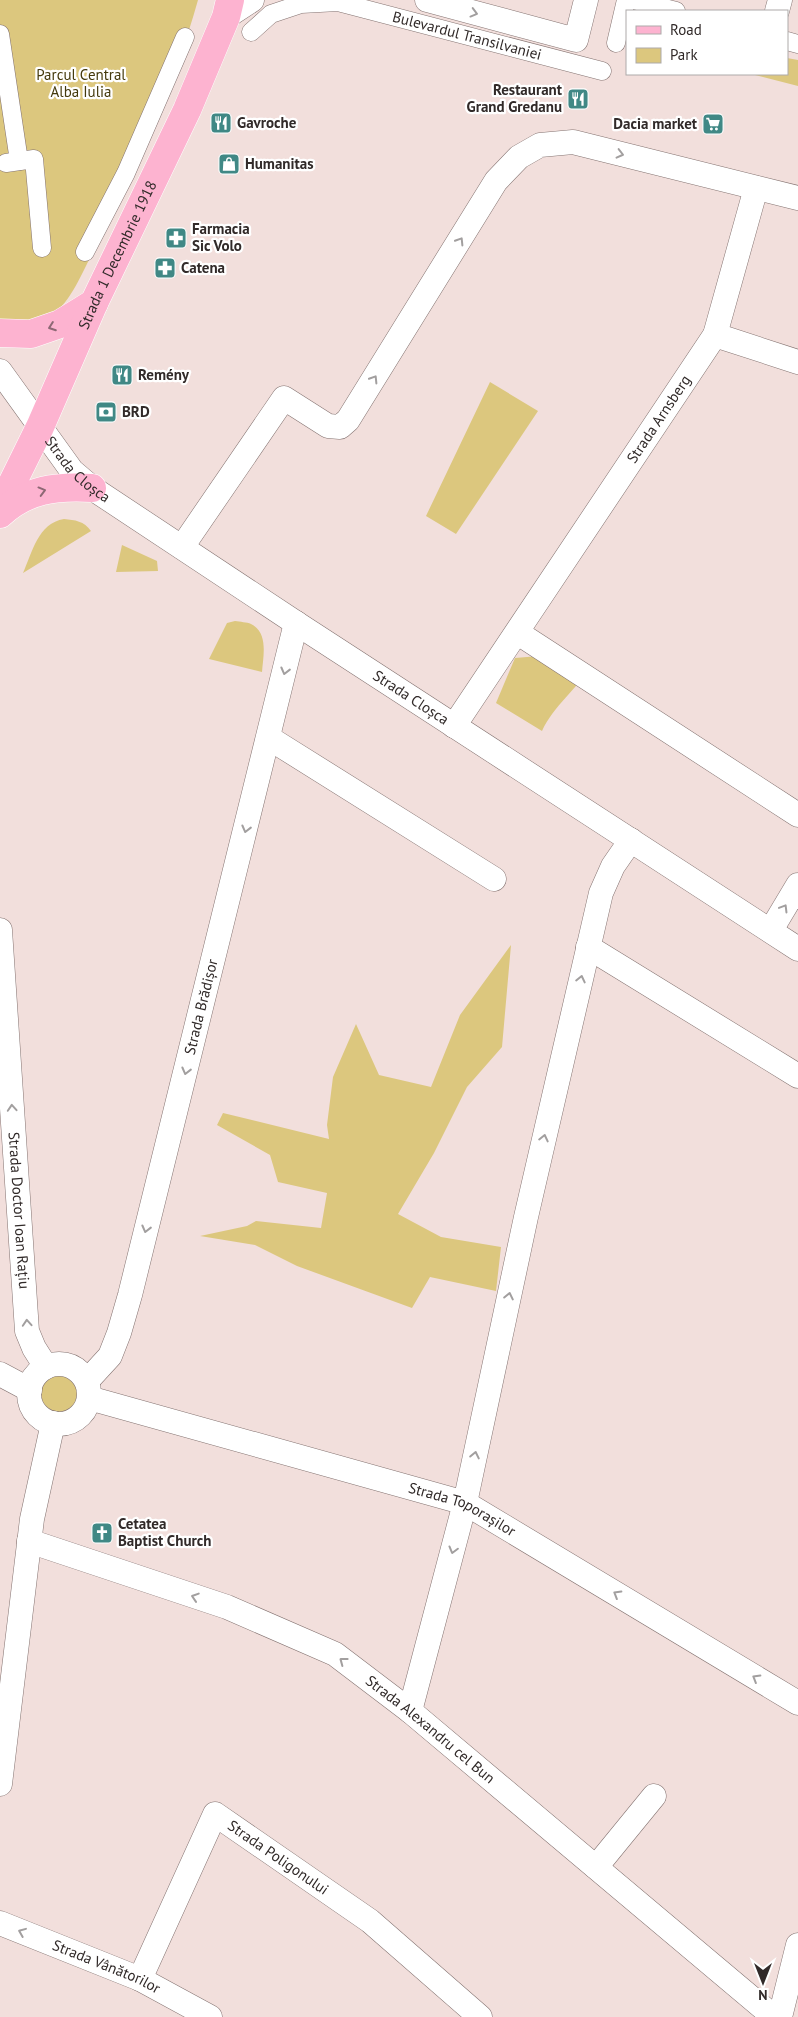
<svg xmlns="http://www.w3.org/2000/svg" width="798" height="2017" font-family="'PT Sans',sans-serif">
<rect width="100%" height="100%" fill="#f2dfdc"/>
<!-- green -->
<path fill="#dcc77e" d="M0 0H198C175 83 137 161 99 238 90 257 74 296 58 310 41 324 20 322 0 322Z
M787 58 798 60V86L751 74H787Z
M490 382 538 411 456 534 426 516Z
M64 519C75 520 84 521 91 531L23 573C32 553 38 523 64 519Z
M122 545 157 561 158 571 116 572Z
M235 621C240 622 247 622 251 624 269 633 263 657 262 672L209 659 227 623Z
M563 654 590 666C577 690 554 705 542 731L496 703 515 658Z
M511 945 502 1047 467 1087 434 1153 398 1214 441 1237 501 1247 496 1291 430 1277 412 1308 297 1266 255 1245 200 1236 247 1226 256 1221 321 1228 327 1193 278 1182 270 1155 217 1125 223 1113 329 1139 327 1125 333 1077 356 1024 379 1075 431 1087 460 1015Z
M39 1394a20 20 0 1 1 40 0a20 20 0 1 1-40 0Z"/>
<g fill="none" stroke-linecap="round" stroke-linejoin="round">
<!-- pedestrian casing -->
<g stroke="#847371" stroke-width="19">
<g id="pedestrian">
<path d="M634 0 676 11"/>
<path id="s1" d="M251 32 271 14 301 4 338 2 602 71"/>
<path d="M0 34 19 161"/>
<path d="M787 41 798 44"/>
<path d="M616 43 626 0"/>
<path d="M6 163 34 159 42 248"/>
<path d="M85 252 126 173 185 37"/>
</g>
</g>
<!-- minor casing -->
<g stroke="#847371" stroke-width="25">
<g id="minor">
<path d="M427 0 576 40 586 0"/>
<path d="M777 11 780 0"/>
<path d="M226 17 252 0"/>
<path d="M715 335 798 362"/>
<path id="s2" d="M0 371 72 471 92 488 296 623 798 949"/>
<path d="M182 547 284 398 328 426 340 427 348 420 496 181 519 157 540 145 573 142 798 198"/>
<path d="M518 633 798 815"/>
<path id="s3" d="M454 726 715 335 756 188"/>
<path d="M269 738 494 879"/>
<path id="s4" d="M0 930 27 1331 34 1348 46 1367"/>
<path d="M771 930 798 885"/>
<path d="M588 947 798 1076"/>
<circle cx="59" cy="1394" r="30"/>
<path d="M0 1374 30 1390"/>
<path id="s5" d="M87 1381 110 1356 119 1333 130 1295 296 623"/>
<path id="s6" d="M89 1398 465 1503 798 1703"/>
<path id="s7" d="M29 1541 227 1607 335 1654 410 1711 774 2017"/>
<path d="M410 1711 465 1503 526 1217 601 893 613 866 631 840"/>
<path d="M0 1784 32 1519 53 1423"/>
<path d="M596 1867 654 1796"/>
<path id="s8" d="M0 1923 140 1979 210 2017"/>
<path id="s9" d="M140 1979 215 1814 370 1921 480 2017"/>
<path d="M780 2017 798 1945"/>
</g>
</g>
<!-- primary casing -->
<g stroke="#fff" stroke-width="29">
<g id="primary">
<path d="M0 333 31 334 60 324 94 303"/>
<path id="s10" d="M0 508 40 427 94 303 187 110 226 17 230 0"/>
<path d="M0 514C27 489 56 486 92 488"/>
</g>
</g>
<!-- pedestrian -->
<use href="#pedestrian" stroke="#fff" stroke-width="18"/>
<!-- minor -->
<use href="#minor" stroke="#fff" stroke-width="24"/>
<!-- primary -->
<use href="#primary" stroke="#fdb3d0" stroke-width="28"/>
</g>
<!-- one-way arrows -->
<defs><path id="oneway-chevron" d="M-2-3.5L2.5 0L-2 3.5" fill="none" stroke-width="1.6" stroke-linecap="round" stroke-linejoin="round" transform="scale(1.25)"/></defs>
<g stroke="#a29f9f">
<use href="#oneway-chevron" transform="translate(474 13) rotate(15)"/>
<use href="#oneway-chevron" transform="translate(620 154) rotate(14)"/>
<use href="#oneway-chevron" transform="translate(460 241) rotate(-58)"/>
<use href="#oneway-chevron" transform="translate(374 379) rotate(-58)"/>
<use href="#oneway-chevron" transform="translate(285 671) rotate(104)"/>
<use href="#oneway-chevron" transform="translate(246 829) rotate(104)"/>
<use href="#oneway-chevron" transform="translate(784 908) rotate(-59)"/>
<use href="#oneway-chevron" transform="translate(581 979) rotate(-77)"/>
<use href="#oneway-chevron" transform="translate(186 1071) rotate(104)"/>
<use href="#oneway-chevron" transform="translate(12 1108) rotate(-94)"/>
<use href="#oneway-chevron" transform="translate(544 1138) rotate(-77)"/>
<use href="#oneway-chevron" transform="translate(146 1229) rotate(104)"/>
<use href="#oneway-chevron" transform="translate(509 1296) rotate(-78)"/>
<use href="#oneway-chevron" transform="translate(27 1323) rotate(-94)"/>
<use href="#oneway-chevron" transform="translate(475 1455) rotate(-78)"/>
<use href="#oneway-chevron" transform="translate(453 1550) rotate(105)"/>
<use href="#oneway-chevron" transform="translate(617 1594) rotate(-149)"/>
<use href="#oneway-chevron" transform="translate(195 1597) rotate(-162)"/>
<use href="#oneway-chevron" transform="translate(343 1661) rotate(-143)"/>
<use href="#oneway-chevron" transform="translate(756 1678) rotate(-149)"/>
<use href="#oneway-chevron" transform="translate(22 1932) rotate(-158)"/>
</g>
<g stroke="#8d6874">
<use href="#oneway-chevron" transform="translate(52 327) rotate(160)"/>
<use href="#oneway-chevron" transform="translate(42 491) rotate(-15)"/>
</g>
<!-- icons -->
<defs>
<g id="restaurant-square" transform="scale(1.125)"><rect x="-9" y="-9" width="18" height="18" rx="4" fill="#408885" stroke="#fff"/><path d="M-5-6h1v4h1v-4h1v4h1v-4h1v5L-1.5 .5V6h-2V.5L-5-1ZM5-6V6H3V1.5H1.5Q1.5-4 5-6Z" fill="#fff"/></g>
<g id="supermarket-square" transform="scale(1.125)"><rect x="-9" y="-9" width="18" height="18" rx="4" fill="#408885" stroke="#fff"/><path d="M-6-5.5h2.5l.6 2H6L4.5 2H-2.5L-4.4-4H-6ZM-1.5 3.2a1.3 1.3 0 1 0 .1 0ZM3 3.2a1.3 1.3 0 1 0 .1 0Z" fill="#fff"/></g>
<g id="shop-square" transform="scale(1.125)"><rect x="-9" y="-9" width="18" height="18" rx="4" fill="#408885" stroke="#fff"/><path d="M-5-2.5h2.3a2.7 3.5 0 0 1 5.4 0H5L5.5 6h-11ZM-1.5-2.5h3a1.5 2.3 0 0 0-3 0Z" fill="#fff"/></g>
<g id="pharmacy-square" transform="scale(1.125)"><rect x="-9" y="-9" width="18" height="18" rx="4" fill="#408885" stroke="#fff"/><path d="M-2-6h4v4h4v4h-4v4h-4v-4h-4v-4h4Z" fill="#fff"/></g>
<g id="bank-square" transform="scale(1.125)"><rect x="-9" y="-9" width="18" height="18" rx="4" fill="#408885" stroke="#fff"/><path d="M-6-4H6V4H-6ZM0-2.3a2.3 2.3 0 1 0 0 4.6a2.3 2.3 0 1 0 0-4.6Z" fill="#fff"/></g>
<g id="church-square" transform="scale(1.125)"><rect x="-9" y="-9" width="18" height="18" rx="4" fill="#408885" stroke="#fff"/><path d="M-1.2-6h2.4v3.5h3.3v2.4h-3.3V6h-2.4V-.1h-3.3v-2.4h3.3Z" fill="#fff"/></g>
</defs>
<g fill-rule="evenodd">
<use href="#restaurant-square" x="578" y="99"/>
<use href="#restaurant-square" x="221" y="123"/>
<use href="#supermarket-square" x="713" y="124"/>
<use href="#shop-square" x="229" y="164"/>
<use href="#pharmacy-square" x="176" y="238"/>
<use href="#pharmacy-square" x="165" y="268"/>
<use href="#restaurant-square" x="122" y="375"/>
<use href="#bank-square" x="106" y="412"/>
<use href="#church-square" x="102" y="1533"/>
</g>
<g text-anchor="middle" stroke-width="4.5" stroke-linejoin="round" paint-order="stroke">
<!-- street labels -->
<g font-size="15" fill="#312a29" stroke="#fff">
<text dy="5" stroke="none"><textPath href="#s1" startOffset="229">Bulevardul Transilvaniei</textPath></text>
<text dy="5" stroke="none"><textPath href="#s10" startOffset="279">Strada 1 Decembrie 1918</textPath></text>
<text dy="5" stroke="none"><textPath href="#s3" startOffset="369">Strada Arnsberg</textPath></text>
<text dy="5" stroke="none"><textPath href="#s2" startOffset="126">Strada Cloșca</textPath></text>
<text dy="5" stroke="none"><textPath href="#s2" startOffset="531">Strada Cloșca</textPath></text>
<text dy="5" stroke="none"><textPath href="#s5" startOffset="395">Strada Brădișor</textPath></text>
<text dy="5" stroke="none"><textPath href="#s4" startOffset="281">Strada Doctor Ioan Rațiu</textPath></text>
<text dy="5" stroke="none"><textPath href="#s6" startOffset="390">Strada Toporașilor</textPath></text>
<text dy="5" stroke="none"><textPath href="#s7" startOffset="448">Strada Alexandru cel Bun</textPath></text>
<text dy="5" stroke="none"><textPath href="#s9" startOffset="258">Strada Poligonului</textPath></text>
<text dy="5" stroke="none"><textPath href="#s8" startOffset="115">Strada Vânătorilor</textPath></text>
</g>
<!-- park labels -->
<g font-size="15" fill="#44390c" stroke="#fff">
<text x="81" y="80">Parcul Central<tspan x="81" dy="17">Alba Iulia</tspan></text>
</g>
<!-- poi labels -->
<g font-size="15" font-weight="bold" fill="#312a29" stroke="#fff" text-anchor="start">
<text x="562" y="95" text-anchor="end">Restaurant<tspan x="562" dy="17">Grand Gredanu</tspan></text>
<text x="237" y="128">Gavroche</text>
<text x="697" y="129" text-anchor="end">Dacia market</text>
<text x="245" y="169">Humanitas</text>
<text x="192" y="234">Farmacia<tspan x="192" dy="17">Sic Volo</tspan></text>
<text x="181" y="273">Catena</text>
<text x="138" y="380">Remény</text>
<text x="122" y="417">BRD</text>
<text x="118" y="1529">Cetatea<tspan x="118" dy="17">Baptist Church</tspan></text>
</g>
</g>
<!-- legend -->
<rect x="626" y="10" width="162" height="65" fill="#ffffff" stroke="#adaaa9"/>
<rect x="636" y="26" width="25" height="8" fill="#fdb3d0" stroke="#adaaa9"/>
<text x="670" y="35" font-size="15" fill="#312a29">Road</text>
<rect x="636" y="48" width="25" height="15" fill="#dcc77e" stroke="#adaaa9"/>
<text x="670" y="60" font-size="15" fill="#312a29">Park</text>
<!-- north arrow -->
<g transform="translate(763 1982) rotate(180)" stroke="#ffffff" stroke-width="4" paint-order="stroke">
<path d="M0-4L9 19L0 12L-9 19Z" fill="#312a29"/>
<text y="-8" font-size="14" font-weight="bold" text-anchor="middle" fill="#312a29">N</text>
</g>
</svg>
